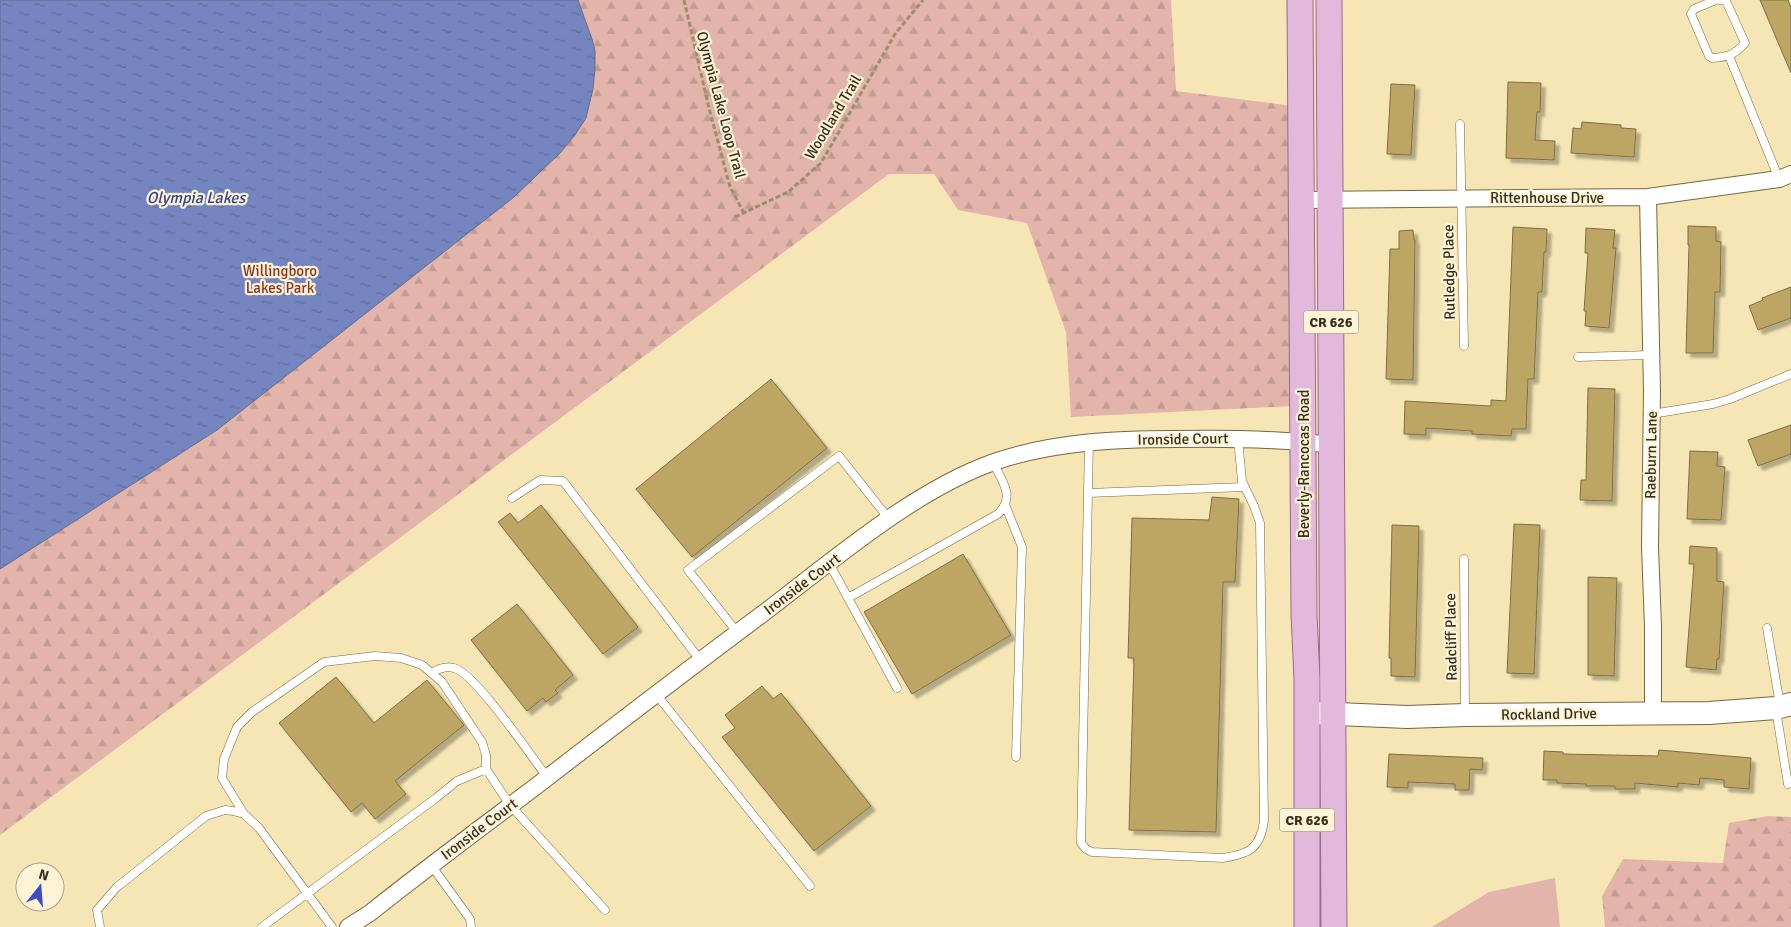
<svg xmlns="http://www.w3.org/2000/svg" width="1791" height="927" font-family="Signika,sans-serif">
<defs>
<pattern id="forest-firs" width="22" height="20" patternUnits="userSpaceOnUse" patternTransform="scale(1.25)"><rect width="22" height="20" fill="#e2b4aa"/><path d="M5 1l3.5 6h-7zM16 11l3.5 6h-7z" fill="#c29b92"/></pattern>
<pattern id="water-ripples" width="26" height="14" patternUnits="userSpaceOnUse" patternTransform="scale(1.25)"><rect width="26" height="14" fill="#7585c0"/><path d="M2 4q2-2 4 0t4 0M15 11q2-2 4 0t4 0" fill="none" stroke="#616d9b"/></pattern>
<filter id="shadow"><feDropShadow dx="4.5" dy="4.5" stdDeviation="1" flood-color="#0004"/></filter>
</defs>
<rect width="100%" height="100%" fill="#f6e6b6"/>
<!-- green -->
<path fill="#e2b4aa" d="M1555 878 1560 927H1432L1489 892Z"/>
<!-- forest -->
<path fill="url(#forest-firs)" d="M578 0H1171L1176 91 1293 106V406L1071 417 1066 332 1027 223 958 210 934 174H889L0 835V569L217 430 586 118C601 70 596 46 578 0Z
M1768 816 1791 817V927H1605L1602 896 1623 859 1723 863 1729 823Z"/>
<!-- water -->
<path fill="url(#water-ripples)" stroke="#626b8f" d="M0 0H578L592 39 595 51V69L593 89 586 118 575 135 560 153 514 197 217 430 0 569Z"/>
<!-- building -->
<path fill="#bda664" stroke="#7d6e42" filter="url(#shadow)" d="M1760 0H1788L1791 8V73Z
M1508 82 1541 83 1540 112H1537L1535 140 1555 141 1554 160 1506 158Z
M1391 84 1415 85 1411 155 1387 154Z
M1582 122 1621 125V128L1636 129 1634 157 1571 153 1573 128 1581 129Z
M1688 226 1716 227V241L1721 242 1720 292H1715L1713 353H1686L1689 245H1688Z
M1513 227 1547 229 1546 252H1544L1542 292H1538L1534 379H1528L1526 429H1512L1511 436 1472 434V431L1426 428V435L1404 434 1405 401 1491 406V400L1506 401Z
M1586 228 1615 230 1613 248H1616L1609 328 1585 326 1586 311H1584L1588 253H1585Z
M1413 230 1414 240H1415L1413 380 1386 379 1390 249H1399V231Z
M1791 287V318L1758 330 1749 306 1763 300 1762 298Z
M771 379 827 448 692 557 636 489Z
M1588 388 1615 389 1612 501 1580 500 1581 480H1586Z
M1791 425V454L1758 466 1748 440Z
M1690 451 1718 452 1717 466 1725 467 1721 520 1687 519Z
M1212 497 1239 499 1235 582H1223L1216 832 1129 830 1134 658H1128L1132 518 1209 520Z
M541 505 638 627 603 654 498 522 510 513 518 523Z
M1514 524 1540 525 1534 674 1507 673Z
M1392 525 1419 526 1415 677 1391 676V658H1389Z
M1690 546 1717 548V581L1724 582 1719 659H1717L1716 670 1686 667 1694 564H1689Z
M963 554 1011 635 912 694 864 612Z
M1588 577 1617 578 1614 676 1588 675Z
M517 604 573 675 555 690 558 693 546 702 543 698 527 711 471 640Z
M336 677 374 723 427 680 464 725 395 781 406 794 375 819 362 803 351 812 279 723Z
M762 686 773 699 781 693 871 806 814 851 722 737 735 728 725 715Z
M1659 750 1751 758 1749 789 1724 787V780L1700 778 1699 785 1678 783V787L1635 783V789H1615V786H1586V784L1557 783V780H1543L1544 751 1563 752V754L1658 756Z
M1389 754 1483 758 1482 770 1470 769 1469 790H1455V784L1408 782V788L1387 787Z"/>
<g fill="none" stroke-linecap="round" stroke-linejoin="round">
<!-- lane casing -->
<g stroke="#76673b" stroke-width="9">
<path id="lane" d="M1716 0 1694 9 1691 14 1709 56 1712 58C1728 57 1734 55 1745 43L1726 1 1720 0
M1729 56 1779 179
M1460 124 1464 346
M1578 357 1651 355
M1652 414 1713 404 1730 399 1791 374
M1089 442 1081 843 1086 849 1092 852 1223 858C1249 854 1260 849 1264 821L1260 523 1254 506 1242 481 1238 439
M1088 493 1244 487
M512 498 540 480 563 481 700 660
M1006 507 1022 547 1016 757
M1464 559 1465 713
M829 563 848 598 998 514C1016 496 1002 482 993 462
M848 598 897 688
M1767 628 1780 705
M737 632 688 570 839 456 889 519
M432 673C438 669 446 666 454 668 475 673 531 756 547 777
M656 694 810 886
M1776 710 1788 784
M244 814 222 778 224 759 237 727 252 712 324 662 375 656 401 658 422 665 442 682 482 742 486 755V769L510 805 605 910
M431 865 470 919 471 927
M100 927 97 910 117 887 206 816 225 810 233 811 244 814 259 828 332 927
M262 927 436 798 457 781 486 769"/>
</g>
<!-- street casing -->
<g stroke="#76673b" stroke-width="18">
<path id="street" d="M1648 197 1652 391 1650 547 1653 627V713
M1301 200 1648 197 1779 179 1791 174
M348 927 370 913C425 869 482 827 539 784 613 727 686 671 761 615 830 563 912 491 994 462 1052 442 1115 439 1176 439 1228 438 1280 439 1332 445"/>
</g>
<!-- secondary casing -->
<g stroke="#76673b" stroke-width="24">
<path id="secondary" d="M1314 713 1407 717 1465 715 1709 713 1776 708 1791 704"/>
</g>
<!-- primary casing -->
<g stroke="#9a698b" stroke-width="27">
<path id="primary" d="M1300 0 1304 614 1307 679V927
M1329 0 1334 927"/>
</g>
<!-- path -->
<path stroke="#9a8f6d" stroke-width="3" stroke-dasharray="5 2.5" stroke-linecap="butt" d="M684 0 709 108 730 187 744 213
M735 217 788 192 821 163 895 34 923 0"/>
<!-- lane -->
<use href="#lane" stroke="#fff" stroke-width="8"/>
<!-- street -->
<use href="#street" stroke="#fff" stroke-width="16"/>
<!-- secondary -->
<use href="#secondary" stroke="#fff" stroke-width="22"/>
<!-- primary -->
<use href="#primary" stroke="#e3b8dd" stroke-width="25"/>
</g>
<g text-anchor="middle" stroke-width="4.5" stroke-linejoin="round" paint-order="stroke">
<!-- shield labels -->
<g fill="#fdf4d7" stroke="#726a55" stroke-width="1">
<rect x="1303.5" y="310.5" width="55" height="23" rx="4"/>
<rect x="1279.5" y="808.5" width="55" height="23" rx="4"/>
</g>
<g font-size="14" font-weight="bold" fill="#362f1d">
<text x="1331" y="327">CR 626</text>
<text x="1307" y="825">CR 626</text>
</g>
<!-- street labels -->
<g font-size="15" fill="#362f1d" stroke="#fdf4d7">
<text transform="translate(721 105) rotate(75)" y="5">Olympia Lake Loop Trail</text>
<text transform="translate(833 117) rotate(-59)" y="5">Woodland Trail</text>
<text x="1547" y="203">Rittenhouse Drive</text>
<text transform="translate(1449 272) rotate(-91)" y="5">Rutledge Place</text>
<text transform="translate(1183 439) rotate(-1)" y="5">Ironside Court</text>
<text transform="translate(1651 455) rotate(-89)" y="5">Raeburn Lane</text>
<text transform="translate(1304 464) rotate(-90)" y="5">Beverly-Rancocas Road</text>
<text transform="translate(802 584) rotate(-37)" y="5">Ironside Court</text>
<text transform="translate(1451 637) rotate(-91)" y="5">Radcliff Place</text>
<text transform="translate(1549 714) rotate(-1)" y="5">Rockland Drive</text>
<text transform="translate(479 829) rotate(-37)" y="5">Ironside Court</text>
</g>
<!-- park labels -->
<g font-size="15" fill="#893325" stroke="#fdf4d7">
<text x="280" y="276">Willingboro<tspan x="280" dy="17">Lakes Park</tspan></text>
</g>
<!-- water labels -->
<g font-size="16" font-style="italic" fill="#35438b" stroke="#fdf4d7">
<text x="196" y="203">Olympia Lakes</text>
</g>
</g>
<!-- north arrow -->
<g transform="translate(40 887) rotate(17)"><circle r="24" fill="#fdf4d7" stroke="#ada58d"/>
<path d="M0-4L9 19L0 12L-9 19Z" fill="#3c4dc0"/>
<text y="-8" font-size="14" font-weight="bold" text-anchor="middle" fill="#362f1d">N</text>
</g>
</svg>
